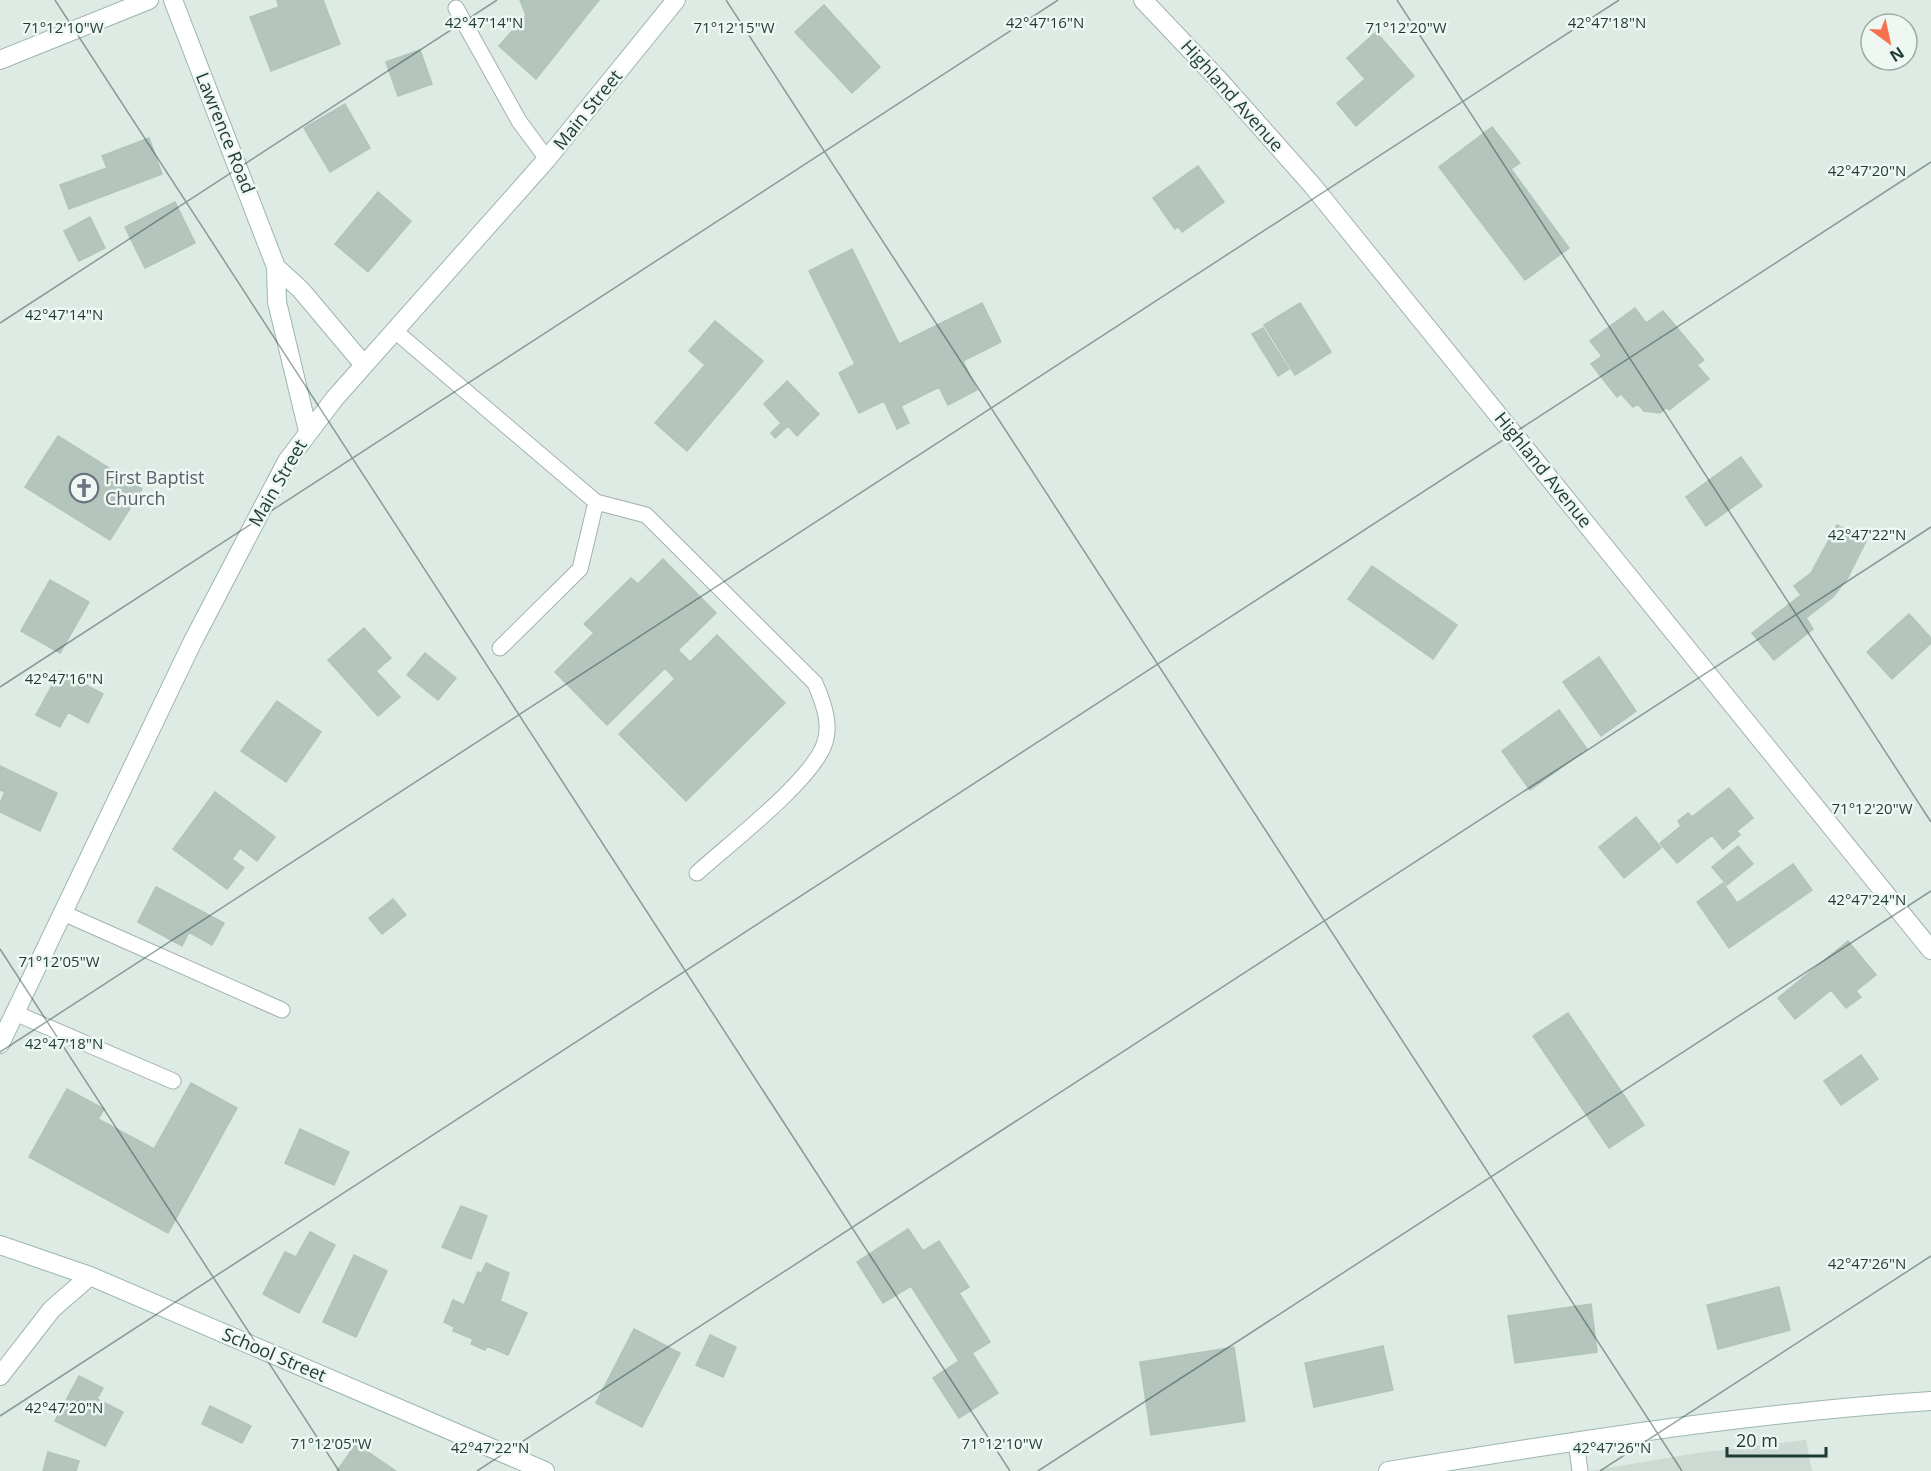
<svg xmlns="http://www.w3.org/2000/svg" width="1931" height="1471" font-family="'Open Sans',sans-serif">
<rect width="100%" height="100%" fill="#deeae4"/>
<!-- built -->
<path fill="#ccdad3" d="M1806 1440 1812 1471H1589L1697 1453Z"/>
<!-- building -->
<path fill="#b3c5bd" stroke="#b0c4bb" stroke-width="1.5" d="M277 0H323L340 44 271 71 250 17 279 7Z
M520 0H599L536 79 499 46 526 15Z
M824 5 880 67 852 93 795 32Z
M1376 32 1414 76 1356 126 1337 103 1365 79 1347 58Z
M420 50 432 84 398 96 386 62Z
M345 104 370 148 330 172 304 128Z
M1492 127 1520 163 1511 169 1569 248 1525 280 1439 167Z
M149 138 162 174 69 209 60 185 107 168 102 156Z
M1198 166 1224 202 1182 232 1178 226 1175 229 1153 198Z
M378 192 411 221 368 272 335 244Z
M175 202 195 243 145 268 125 227Z
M90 217 105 248 79 261 64 231Z
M852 249 899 344 982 303 1001 342 963 361 977 390 948 405 939 387 901 406 909 423 897 429 884 401 859 413 839 373 855 364 809 271Z
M1300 303 1331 352 1295 375 1264 325Z
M1635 308 1646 323 1663 311 1704 360 1697 365 1709 379 1669 410 1667 407 1660 413 1644 411 1638 404 1633 407 1621 394 1617 397 1591 364 1602 356 1590 341Z
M715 321 763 361 687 451 655 423 705 365 689 351Z
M1263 328 1289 369 1278 376 1252 334Z
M787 381 819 414 797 436 788 426 775 438 771 433 781 423 764 404Z
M58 436 142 489 110 540 25 487Z
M1741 457 1762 486 1706 526 1686 497Z
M1837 525 1866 541 1847 579 1833 597 1806 618 1813 629 1774 660 1752 633 1801 595 1794 586 1811 573Z
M663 559 716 613 678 650 690 662 717 635 785 703 686 801 619 734 675 679 665 668 607 725 555 672 594 633 584 624 631 578 638 584Z
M1372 566 1457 625 1433 659 1348 599Z
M50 580 89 602 60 653 21 631Z
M1909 614 1931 638V643L1892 679 1867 652Z
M364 628 391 658 376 671 400 697 378 716 328 660Z
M425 653 456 678 438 700 407 675Z
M1599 657 1636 711 1601 736 1563 682Z
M60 671 103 694 88 723 68 712 60 727 36 715Z
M277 701 321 732 286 782 241 751Z
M1559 710 1587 749 1530 790 1502 751Z
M0 766 57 793 40 831 0 812V803L5 792 0 790Z
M1729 788 1753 818 1737 831 1740 835 1723 849 1712 835 1677 863 1660 843 1681 826 1678 821 1688 813 1692 817Z
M215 792 275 837 257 861 240 848 232 859 244 868 227 889 173 849Z
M1636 817 1661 848 1624 878 1599 847Z
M1738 846 1753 864 1727 885 1712 867Z
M1793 864 1812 890 1729 948 1697 902 1723 883 1737 903Z
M156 887 224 923 212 945 189 932 182 946 138 922Z
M393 899 406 915 382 934 369 918Z
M1848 941 1876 975 1856 991 1861 997 1846 1008 1831 990 1795 1019 1778 998Z
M1568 1013 1644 1125 1609 1148 1533 1036Z
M1861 1055 1878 1079 1841 1105 1824 1081Z
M191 1083 237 1108 168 1233 29 1157 67 1089 104 1109 98 1119 154 1149Z
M300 1129 349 1152 334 1185 285 1163Z
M461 1206 487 1216 471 1259 442 1247Z
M908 1229 923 1251 939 1241 969 1287 959 1293 990 1342 972 1353 998 1393 959 1418 933 1378 959 1361 911 1286 883 1303 857 1262Z
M310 1232 335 1245 299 1313 263 1294 285 1252 296 1257Z
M354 1255 387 1271 356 1337 323 1322Z
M486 1263 509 1273 500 1301 527 1313 508 1355 487 1346 485 1350 471 1344 473 1339 453 1331 454 1327 444 1322 453 1300 464 1305 478 1272 481 1274Z
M1779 1287 1790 1330 1718 1349 1707 1305Z
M1591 1304 1597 1352 1515 1363 1508 1316Z
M634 1329 680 1353 642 1427 596 1403Z
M710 1335 736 1347 723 1377 696 1365Z
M1383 1346 1393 1390 1314 1407 1305 1363Z
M1234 1347 1245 1421 1151 1435 1140 1362Z
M79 1376 103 1388 97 1399 123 1412 105 1446 55 1421Z
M210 1406 251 1426 242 1443 202 1424Z
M356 1444 396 1471H337Z
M48 1452 79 1461 76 1471H43Z"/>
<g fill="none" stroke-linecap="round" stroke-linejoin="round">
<!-- lane casing -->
<g stroke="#a1b2ab" stroke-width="17">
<path id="lane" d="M456 8 519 121 547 159
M395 331 596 502 646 515 815 683C823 702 832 724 824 745 810 782 729 844 697 873
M500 648 580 569 596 502
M63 913 282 1010
M15 1013 173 1081
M1576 1441 1580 1471"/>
</g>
<!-- street casing -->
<g stroke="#a1b2ab" stroke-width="20">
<path id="street" d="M1143 0 1218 79 1312 185 1931 950
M0 60 149 0"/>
</g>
<!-- secondary casing -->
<g stroke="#9cb7ac" stroke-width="20">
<path id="secondary" d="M173 0 276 267 277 302 308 431
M276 267 301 290 364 365
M0 1044 192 643 287 461 335 398 547 159 676 0
M0 1245 90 1276 545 1471
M0 1376 52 1309 90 1276
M1388 1471C1568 1442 1748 1413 1931 1401"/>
</g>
<!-- lane -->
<use href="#lane" stroke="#fff" stroke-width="15"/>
<!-- street -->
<use href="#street" stroke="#fff" stroke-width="18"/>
<!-- secondary -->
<use href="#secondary" stroke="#fff" stroke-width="18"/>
</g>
<!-- ticks -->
<path fill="none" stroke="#1e3b32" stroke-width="1.5" stroke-opacity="0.45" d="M55 0 1010 1471M726 0 1682 1471M1397 0 1931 822M0 323 497 0M0 687 1058 0M0 949 339 1471M0 1052 1619 0M0 1416 1931 162M477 1471 1931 527M1038 1471 1931 891M1600 1471 1931 1256"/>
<!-- icons -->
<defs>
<g id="church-ring" transform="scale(1.5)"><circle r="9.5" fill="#eef7f2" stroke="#6b7280" stroke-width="1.5"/><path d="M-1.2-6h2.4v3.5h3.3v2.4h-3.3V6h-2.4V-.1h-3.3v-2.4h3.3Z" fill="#6b7280"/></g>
</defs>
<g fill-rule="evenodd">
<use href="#church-ring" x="84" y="488"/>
</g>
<g text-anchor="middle" stroke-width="5" stroke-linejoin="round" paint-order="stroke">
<!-- street labels -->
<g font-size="18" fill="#1e3b32" stroke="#eef7f2">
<text transform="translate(1232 96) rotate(48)" y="6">Highland Avenue</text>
<text transform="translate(588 110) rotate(-51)" y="6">Main Street</text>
<text transform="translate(225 133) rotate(68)" y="6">Lawrence Road</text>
<text transform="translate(1543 470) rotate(51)" y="6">Highland Avenue</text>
<text transform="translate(278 483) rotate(-60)" y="6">Main Street</text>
<text transform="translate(274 1355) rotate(23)" y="6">School Street</text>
</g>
<!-- worship labels -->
<g font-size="18" fill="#5b616d" stroke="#eef7f2" text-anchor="start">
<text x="105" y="484">First Baptist<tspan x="105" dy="21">Church</tspan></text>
</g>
</g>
<g font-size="15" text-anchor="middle" fill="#1e3b32" stroke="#eef7f2" stroke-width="5" stroke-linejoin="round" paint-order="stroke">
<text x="484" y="28">42°47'14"N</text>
<text x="1045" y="28">42°47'16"N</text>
<text x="1607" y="28">42°47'18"N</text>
<text x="63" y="33">71°12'10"W</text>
<text x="734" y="33">71°12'15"W</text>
<text x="1406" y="33">71°12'20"W</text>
<text x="1867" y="176">42°47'20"N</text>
<text x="64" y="320">42°47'14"N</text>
<text x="1867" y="540">42°47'22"N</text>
<text x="64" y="684">42°47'16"N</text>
<text x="1872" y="814">71°12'20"W</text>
<text x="1867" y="905">42°47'24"N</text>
<text x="59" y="967">71°12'05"W</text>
<text x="64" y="1049">42°47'18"N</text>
<text x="1867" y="1269">42°47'26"N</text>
<text x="64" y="1413">42°47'20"N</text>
<text x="331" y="1449">71°12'05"W</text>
<text x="1002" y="1449">71°12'10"W</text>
<text x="490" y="1453">42°47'22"N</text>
<text x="1612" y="1453">42°47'26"N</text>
</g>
<!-- north arrow -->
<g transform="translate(1889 42) rotate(147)"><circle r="28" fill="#eef7f2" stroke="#9baca5" stroke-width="1.5"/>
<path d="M0-4.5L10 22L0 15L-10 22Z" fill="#f9704d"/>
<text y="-9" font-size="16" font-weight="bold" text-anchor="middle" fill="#1e3b32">N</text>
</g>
<!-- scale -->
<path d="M1727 1447v9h99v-9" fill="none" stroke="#1e3b32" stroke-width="3"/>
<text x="1736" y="1447" font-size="18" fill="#1e3b32" stroke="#eef7f2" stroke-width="4.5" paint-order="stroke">20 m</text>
</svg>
